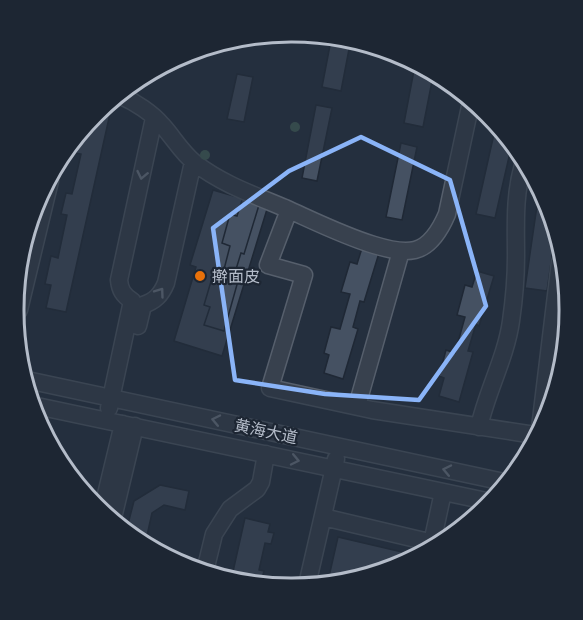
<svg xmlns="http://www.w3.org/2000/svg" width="583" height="620" font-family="Manrope,'Noto Sans SC',sans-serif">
<rect width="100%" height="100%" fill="#242f3e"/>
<!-- building -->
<path fill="#455162" stroke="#1f2835" stroke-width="1.5" d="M265 37 263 43 250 40Z
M331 40 350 44 341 91 322 87Z
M415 65 433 76 423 127 404 123Z
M237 74 253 77 244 122 227 119Z
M316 105 332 108 317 181 302 178Z
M104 107 111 109 66 312 46 308 51 285 45 284 51 256 58 258 67 215 61 214 66 193 72 194 81 154 75 153 78 138 95 113Z
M496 125 511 148 495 218 476 214Z
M401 143 417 147 402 220 386 217Z
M213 190 268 206 222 356 174 341 196 267 190 265Z
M538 199 546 201 548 204 555 235 547 291 525 288Z
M242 200 259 205 244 254 241 253 233 279 238 281 224 331 204 325 210 307 204 305 212 278 221 281 230 246 222 243 230 214 237 216Z
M362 248 379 253 364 302 360 301 353 327 358 329 343 379 324 373 329 355 324 353 331 327 340 329 350 294 341 292 350 262 357 264Z
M477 271 494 276 479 326 476 324 468 351 473 352 459 402 439 396 444 378 439 376 446 350 455 353 465 317 457 315 465 285 472 287Z
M69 467 76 469 89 490 88 496Z
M160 485 189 491 185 510 164 505 152 513 146 540 127 528 134 501Z
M245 518 270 524 268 532 274 533 271 544 265 543 259 570 264 571 261 582 232 576Z
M338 537 415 555 398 567 328 581Z"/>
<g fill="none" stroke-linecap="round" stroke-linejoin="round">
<!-- minor casing -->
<g stroke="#565f6c" stroke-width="19">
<path id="minor" d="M121 96C135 102 152 113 162 125 173 137 182 153 195 163 222 184 254 195 285 208 314 221 344 236 374 245 387 249 402 253 415 250 431 246 441 228 447 214L471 102
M289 210 268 265 304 275 270 388 372 410 528 434H536L540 428 560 262
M14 309 19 310 50 181
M138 326 143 305C155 301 161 295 166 283L193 162
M27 380 504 482
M32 405 491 502
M357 406 401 251
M109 408 132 301C123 295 120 290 119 280L154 118
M479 427C487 391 506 357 511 321 514 300 516 278 516 256 516 225 514 196 523 165
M102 511 123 424
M323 517 433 543
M113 518 135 426
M432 543 443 492
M205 571 214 534 230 509 257 489 261 482 266 454
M307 585 336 459"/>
</g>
<!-- minor -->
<use href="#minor" stroke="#38414e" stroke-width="16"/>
</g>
<!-- trees -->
<g fill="#4b6a5d">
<circle cx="295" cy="127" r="5"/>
<circle cx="205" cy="155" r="5"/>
</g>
<!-- one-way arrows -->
<defs><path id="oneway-chevron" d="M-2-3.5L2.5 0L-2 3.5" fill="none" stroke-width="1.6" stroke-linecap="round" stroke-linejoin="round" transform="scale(1.5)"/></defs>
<g stroke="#7c8592">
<use href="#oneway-chevron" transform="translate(142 175) rotate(102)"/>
<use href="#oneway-chevron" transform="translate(160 292) rotate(-54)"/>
<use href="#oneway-chevron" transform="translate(216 420) rotate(-168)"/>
<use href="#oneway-chevron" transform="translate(295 460) rotate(12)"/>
<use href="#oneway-chevron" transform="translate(447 470) rotate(-168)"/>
</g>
<!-- marked area -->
<path d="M0 0H583V620H0ZM361 137 450 180 486 306 419 400 325 394 235 380 213 228 289 171Z" fill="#242f3e" fill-opacity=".55" fill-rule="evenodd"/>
<path fill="none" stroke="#8ab4f8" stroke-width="4.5" stroke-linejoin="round" d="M361 137 450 180 486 306 419 400 325 394 235 380 213 228 289 171Z"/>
<!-- markers -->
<circle fill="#e8710a" stroke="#1d2633" stroke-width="2" cx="200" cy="276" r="6"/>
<g text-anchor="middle" stroke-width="4.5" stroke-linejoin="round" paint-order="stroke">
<!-- poi labels -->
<g font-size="16" fill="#b4bcc9" stroke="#1d2633" text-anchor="start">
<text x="212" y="282">擀面皮</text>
</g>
<!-- street labels -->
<g font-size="16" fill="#b4bcc9" stroke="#1d2633">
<text transform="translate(266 431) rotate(12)" y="6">黄海大道</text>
</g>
</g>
<!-- crop -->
<path d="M0 0H583V620H0ZM291 42H292A267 267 0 0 1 559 309V311A267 267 0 0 1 292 578H291A267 267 0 0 1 24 311V309A267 267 0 0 1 291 42Z" fill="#1d2633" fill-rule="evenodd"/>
<path fill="none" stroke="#b4bcc9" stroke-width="3" d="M291 42H292A267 267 0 0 1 559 309V311A267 267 0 0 1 292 578H291A267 267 0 0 1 24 311V309A267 267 0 0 1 291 42Z"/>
</svg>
